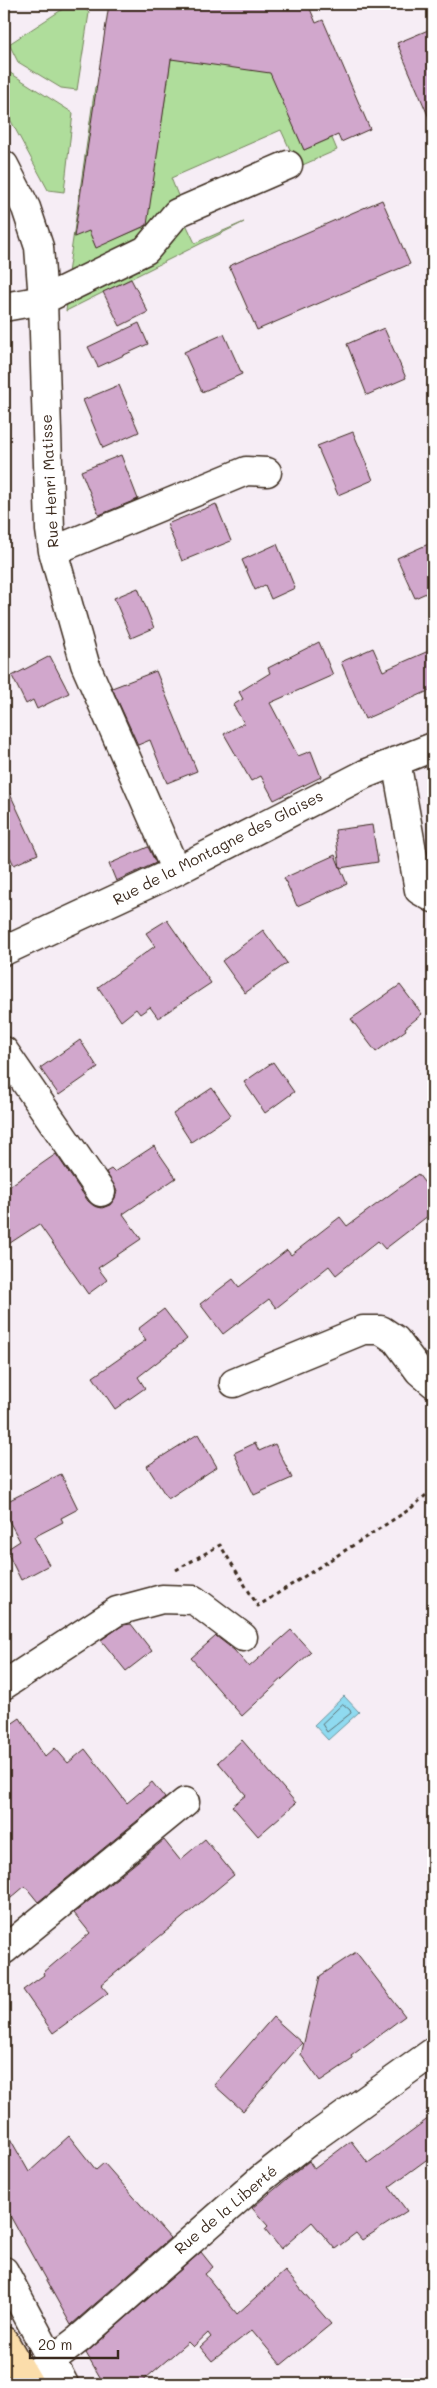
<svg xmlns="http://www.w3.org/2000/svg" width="437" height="2388" font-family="Mali,sans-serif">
<rect width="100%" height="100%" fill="#f6edf5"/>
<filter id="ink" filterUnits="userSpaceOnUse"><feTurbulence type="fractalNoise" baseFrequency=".02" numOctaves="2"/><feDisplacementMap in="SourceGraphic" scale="10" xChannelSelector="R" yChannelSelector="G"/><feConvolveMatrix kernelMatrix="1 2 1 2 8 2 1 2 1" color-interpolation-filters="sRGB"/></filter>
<g filter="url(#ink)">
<!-- green -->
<path fill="#afdd9b" stroke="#75845c" d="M81 4 89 13 77 90 61 88 18 62 9 44 66 7Z
M171 59 268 66 304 150 332 138 337 150 298 167 281 130 171 178 179 198 140 238 68 273 95 87 97 85 85 221 96 247 146 226Z
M4 69 73 113 64 192 48 190 4 108Z
M244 222 66 311 67 303 154 260 170 245 186 224 195 243Z"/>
<!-- water -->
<path fill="#8fdaf0" stroke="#6d949c" d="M344 1696 359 1712 328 1740 314 1725Z"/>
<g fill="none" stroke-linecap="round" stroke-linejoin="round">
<!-- shore -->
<path stroke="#5d7072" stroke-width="1" d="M343 1704 350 1710 351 1713 327 1732 322 1724Z"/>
</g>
<!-- building -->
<path fill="#d1a7cc" stroke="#3b2a1e" d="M109 4H308L316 23 323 20 370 129 341 142 338 135 304 150 270 73 171 59 147 225 96 248 89 231 74 237Z
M433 28V127L397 43Z
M382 200 410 264 257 330 229 266Z
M131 279 148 312 120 326 103 292Z
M139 323 148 344 98 367 88 347Z
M384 328 406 378 367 395 347 344Z
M224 334 242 374 202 392 184 352Z
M119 385 139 432 103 448 83 400Z
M353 432 373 480 338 495 317 446Z
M121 455 138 499 99 515 81 471Z
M216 504 231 541 182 561 167 524Z
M433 542V590L415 598 397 558Z
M277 544 295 588 271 599 265 585 255 590 242 560Z
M138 588 154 628 131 638 114 598Z
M319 642 333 675 270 703 298 756 311 751 321 777 274 800 261 776 251 781 224 734 244 723 233 705 243 699 239 692 270 673 268 668Z
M373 648 383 671 433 649V689L365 719 341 662Z
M50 656 69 693 37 709 33 700 26 704 12 676Z
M156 671 197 771 167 783 150 740 138 745 112 688Z
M4 781 38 854 14 865 10 857 4 860Z
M372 825 378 862 340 868 335 830Z
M148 847 156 863 116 881 109 864Z
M335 855 347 884 297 906 284 878Z
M167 920 211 983 158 1018 150 1007 140 1014 136 1009 121 1021 98 987 155 946 146 933Z
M263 930 287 963 245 993 222 961Z
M400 985 422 1014 405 1028 406 1030 376 1052 351 1019Z
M80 1040 98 1068 59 1095 40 1068Z
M273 1062 294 1092 265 1113 244 1082Z
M212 1088 231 1115 191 1142 173 1114Z
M154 1146 176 1178 123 1214 141 1239 98 1268 107 1280 88 1294 39 1224 4 1247V1190L56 1154 88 1201 94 1206 102 1208 110 1205 115 1198 117 1191 106 1172 111 1169 114 1172Z
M418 1174 433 1194V1212L385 1249 378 1241 336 1275 329 1266 276 1308 269 1299 223 1334 200 1304 233 1279 239 1287 287 1250 291 1255 340 1217 347 1226Z
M164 1309 187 1339 138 1377 145 1388 115 1409 93 1377 146 1340 138 1329Z
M198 1434 217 1467 168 1499 147 1466Z
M255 1443 259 1451 275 1444 292 1478 254 1495 234 1453Z
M61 1474 78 1509 61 1518 63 1522 34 1537 49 1565 21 1580 6 1550 20 1541 4 1512V1503Z
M131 1624 152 1651 126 1671 101 1640 123 1625Z
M291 1630 311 1652 242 1716 191 1658 216 1636 234 1650 249 1667Z
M20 1718 45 1757 55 1748 68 1763 85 1749 127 1803 152 1782 165 1798 38 1902 25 1886 4 1904V1729Z
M242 1740 296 1803 258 1836 232 1806 246 1795 218 1762Z
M205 1839 234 1875 101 1985 108 1993 53 2033 23 1990 44 1975 43 1973 90 1933 74 1913 164 1840 180 1860Z
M356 1952 405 2016 351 2056 353 2059 320 2081 301 2055 320 1976Z
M273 2017 302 2043 243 2111 214 2085Z
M433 2115V2155L389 2187 407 2211 362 2240 356 2233 335 2249 312 2222 281 2249 265 2229 268 2226 252 2208 309 2161 314 2169 351 2141 368 2163Z
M4 2128 29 2172 69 2136 96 2170 104 2163 170 2238 71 2325 4 2205Z
M201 2252 213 2267 205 2274 237 2314 285 2271 331 2324 281 2365 252 2330 212 2361 200 2347 211 2337 208 2333 193 2347 188 2342 139 2384H104L86 2353Z"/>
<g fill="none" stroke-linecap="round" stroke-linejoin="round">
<!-- minor casing -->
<g stroke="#3b2a1e" stroke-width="31">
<path id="minor" d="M4 165 26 208 39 247 43 300 50 530 53 551 85 664 176 871
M4 307 43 300 146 250 177 213 288 165
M53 551 246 471 267 472
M396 761 419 890 433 898
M4 951 176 871 365 774 433 747
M4 1051 101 1192
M234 1383 363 1330H381L396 1340 419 1371 433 1383
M4 1685 117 1611 162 1599 194 1600 243 1637
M4 1950 185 1802
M4 2271 64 2384
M27 2379 79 2339 262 2178 313 2138 433 2052"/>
</g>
<!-- major casing -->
<g stroke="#3b2a1e" stroke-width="31">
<path id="major" d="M4 2341 29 2384"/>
</g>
<!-- path -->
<path stroke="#3b2a1e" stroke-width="3" stroke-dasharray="4 4" stroke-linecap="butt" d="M176 1570 220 1545 258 1606 410 1509 433 1489"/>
<!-- minor -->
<use href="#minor" stroke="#fff" stroke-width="28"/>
<!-- major -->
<use href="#major" stroke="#fbddab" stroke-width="28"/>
</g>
</g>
<g text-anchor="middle" stroke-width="4.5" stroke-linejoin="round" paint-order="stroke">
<!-- street labels -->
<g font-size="15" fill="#3b2a1e" stroke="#fff">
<text transform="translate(50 481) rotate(-93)" y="5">Rue Henri Matisse</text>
<text transform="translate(218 848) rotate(-27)" y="5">Rue de la Montagne des Glaises</text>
<text transform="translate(226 2210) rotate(-40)" y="5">Rue de la Liberté</text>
</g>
</g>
<!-- margin -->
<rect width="437" height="2388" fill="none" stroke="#fff" stroke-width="20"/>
<rect x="10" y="10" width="417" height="2368" fill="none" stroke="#3b2a1e" stroke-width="2" filter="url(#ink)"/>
<!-- scale -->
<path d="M30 2350v8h88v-8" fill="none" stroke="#3b2a1e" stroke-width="2.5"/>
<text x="38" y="2350" font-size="15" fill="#3b2a1e" stroke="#ffffff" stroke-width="4" paint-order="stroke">20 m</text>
</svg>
